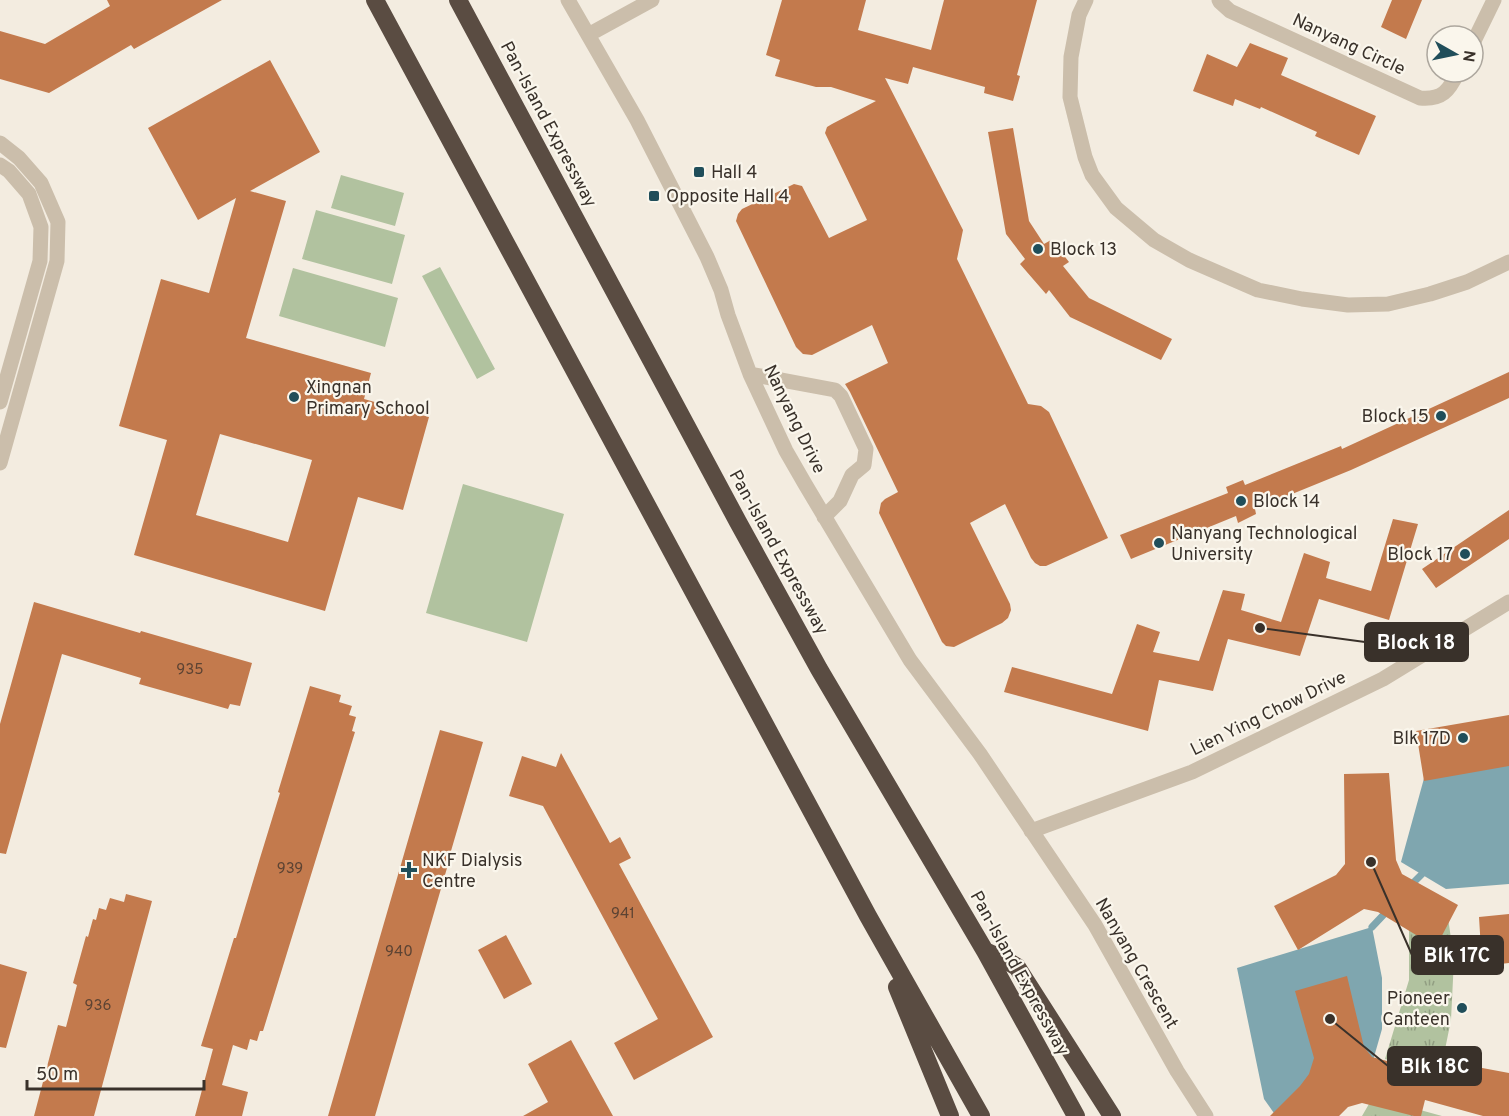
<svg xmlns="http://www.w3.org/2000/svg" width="1509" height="1116" font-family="Overpass,sans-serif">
<defs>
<pattern id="park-tufts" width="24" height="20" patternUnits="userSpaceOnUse" patternTransform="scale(1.5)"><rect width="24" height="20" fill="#b1c29f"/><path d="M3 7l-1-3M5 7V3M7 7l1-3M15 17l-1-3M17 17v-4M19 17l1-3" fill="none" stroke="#919e82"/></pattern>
</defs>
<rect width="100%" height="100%" fill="#f3ece0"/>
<!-- grass -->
<path fill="#b1c29f" d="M341 175 404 193 395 226 331 208Z
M316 210 405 235 392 284 302 259Z
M440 267 495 369 477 379 422 276Z
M293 268 398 298 385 347 279 316Z
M463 484 564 514 527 642 426 613Z"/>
<!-- park -->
<path fill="url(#park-tufts)" d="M1448 918 1454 959 1451 1020 1440 1074 1385 1059 1409 980V923Z
M1373 1097 1442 1116H1362Z"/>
<!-- water -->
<path fill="#7fa6af" d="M1509 739V884L1446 889 1401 862 1431 753Z
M1372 927 1382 978V1029L1366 1085 1276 1116 1264 1099 1237 968Z"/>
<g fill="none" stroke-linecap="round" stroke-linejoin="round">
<!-- stream -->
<path stroke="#7fa6af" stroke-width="7" d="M1409 887 1422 874
M1372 927 1389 909"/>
</g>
<!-- building -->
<path fill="#c37a4d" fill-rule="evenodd" d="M107 0H222L134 49 131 45 49 93 0 79V31L45 44 110 6Z
M782 0H866L858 30 931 50 944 0H1037L1017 75 1020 76 1013 101 984 93 985 87 913 67 908 84 885 78 963 230 957 259 1028 404 1041 406 1049 412 1108 538 1046 566H1040L1035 563 1031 558 1005 504 970 523 1010 604 1011 610 1008 618 1002 623 954 647 946 646 942 642 879 513 881 503 885 499 898 492 850 392 845 384 888 363 872 325 812 355 803 354 796 347 736 221 738 214 742 209 794 184 802 186 829 238 867 220 825 133 827 127 832 124 876 101 831 87H816L775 76 780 60 766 55Z
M1392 0H1422L1406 39 1381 27Z
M1250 43 1288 58 1281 75 1376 116 1359 155 1315 136 1317 132 1261 107 1260 109 1235 99 1233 106 1193 91 1207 54 1237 67Z
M270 60 320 152 250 191 286 201 246 338 371 373 364 399 429 417 403 510 358 497 325 611 134 555 167 440 119 426 161 279 209 293 236 198 198 220 148 128ZM220 434 312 460 288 542 196 515Z
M1013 128 1029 221 1044 244 1051 240 1062 253 1069 262 1063 266 1089 298 1172 339 1161 360 1070 317 1049 290 1046 294 1020 264 1025 259 1006 234 988 132Z
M1509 372V398L1351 470 1255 509 1256 514 1238 523 1236 516 1131 559 1120 535 1228 493 1226 487 1243 480 1245 485 1341 446 1342 449Z
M1509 510V539L1436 588 1422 569Z
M1393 519 1418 524 1389 620 1319 599 1300 656 1228 639 1213 691 1159 680 1148 731 1004 692 1012 667 1112 694 1137 624 1160 632 1153 652 1199 661 1223 590 1245 594 1241 610 1281 622 1304 553 1330 562 1326 578 1371 591Z
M34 602 140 633 141 631 252 663 240 706 230 704 228 709 139 684 141 678 62 654 6 854 0 853V724Z
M310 686 341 695 339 702 352 706 349 715 356 717 352 731 355 732 263 1031H260L257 1041 250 1039 247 1050 233 1045 222 1085 248 1092 242 1116H195L213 1049 201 1046 234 938H236L260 858 280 793 278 792Z
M1509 715V766L1424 781 1416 731Z
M440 730 483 742 446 868H447L375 1116H328Z
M561 753 610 843 620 837 631 858 619 864 713 1037 634 1080 614 1043 658 1019 543 806 509 796 522 756 556 767Z
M1389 773 1396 860 1402 874 1458 905 1436 947 1378 912 1364 909 1298 950 1274 906 1336 875 1345 864 1344 774Z
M126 894 152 901 94 1116H34L58 1025 66 1027 77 985 73 983 86 936 88 937 93 919 96 920 99 908 106 910 110 898 124 902Z
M1509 914V963L1482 966 1479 917Z
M506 935 532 984 504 999 478 950Z
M0 964 27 972 6 1048 0 1047Z
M1347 976 1364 1047 1372 1057 1459 1080 1461 1064 1509 1073V1116H1483L1425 1100 1421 1116H1414L1362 1103 1348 1107 1339 1116H1270L1300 1086 1309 1074 1314 1058 1295 991Z
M571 1040 613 1116H523L548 1102 528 1064Z"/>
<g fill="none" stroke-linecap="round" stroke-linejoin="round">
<!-- street -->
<path stroke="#cbbeab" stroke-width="15" d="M568 0 637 120 707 257 721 290 728 315 750 374 786 451 805 484 910 660 980 754 1095 925 1177 1071 1206 1116
M1086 0 1079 15 1071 57 1070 97 1085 157 1092 175 1116 208 1154 240 1189 260 1258 290 1302 299 1348 305 1388 304 1430 294 1467 282 1509 262
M1219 0 1220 2 1230 11 1420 98C1442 100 1449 91 1458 72
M588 35 652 0
M1473 43 1494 0
M0 143 19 158 41 183 58 222 57 261 0 463
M0 165 9 171 29 194 41 227 40 261 0 402
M750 374 835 390 841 396 866 449 864 465 852 475 840 501 824 517
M1031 831 1192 772 1383 679 1509 602"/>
<!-- highway -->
<path stroke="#5a4c42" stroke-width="18" d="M375 0 805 799 868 916 981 1116
M458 0 738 522 819 669 985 951 1076 1116
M985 951 1009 962 1017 967 1112 1116
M897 987 950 1116"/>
</g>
<!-- markers -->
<g fill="#204e5a" stroke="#faf6ec" stroke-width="2">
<rect x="693" y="166" width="12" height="12" rx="3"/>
<rect x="648" y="190" width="12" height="12" rx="3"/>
<circle cx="1038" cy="249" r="6"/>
<circle cx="294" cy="397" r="6"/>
<circle cx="1441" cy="416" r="6"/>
<circle cx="1241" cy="501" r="6"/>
<circle cx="1159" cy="543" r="6"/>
<circle cx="1465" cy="554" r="6"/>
<circle cx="1463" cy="738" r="6"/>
<path d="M406 861h6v6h6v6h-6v6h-6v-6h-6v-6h6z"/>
<circle cx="1462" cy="1008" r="6"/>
</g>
<g text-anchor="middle" stroke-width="4.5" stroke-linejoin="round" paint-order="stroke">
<!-- number labels -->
<g font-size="15" fill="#5c4333">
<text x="190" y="674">935</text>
<text x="290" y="873">939</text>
<text x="623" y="918">941</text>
<text x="399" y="956">940</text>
<text x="98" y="1010">936</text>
</g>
<!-- street labels -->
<g font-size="18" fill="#39312a" stroke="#faf6ec">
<text transform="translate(1349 44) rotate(25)" y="6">Nanyang Circle</text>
<text transform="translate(549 124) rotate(62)" y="6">Pan-Island Expressway</text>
<text transform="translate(795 419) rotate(64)" y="6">Nanyang Drive</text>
<text transform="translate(779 552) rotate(61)" y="6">Pan-Island Expressway</text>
<text transform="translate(1268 713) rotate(-26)" y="6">Lien Ying Chow Drive</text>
<text transform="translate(1137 963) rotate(60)" y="6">Nanyang Crescent</text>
<text transform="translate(1020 973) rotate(61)" y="6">Pan-Island Expressway</text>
</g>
<!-- poi labels -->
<g font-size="18" fill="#39312a" stroke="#faf6ec" text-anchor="start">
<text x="711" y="178">Hall 4</text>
<text x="666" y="202">Opposite Hall 4</text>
<text x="1050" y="255">Block 13</text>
<text x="306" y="393">Xingnan<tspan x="306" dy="21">Primary School</tspan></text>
<text x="1429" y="422" text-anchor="end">Block 15</text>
<text x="1253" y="507">Block 14</text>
<text x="1171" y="539">Nanyang Technological<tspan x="1171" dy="21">University</tspan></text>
<text x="1453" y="560" text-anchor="end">Block 17</text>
<text x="1451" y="744" text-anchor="end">Blk 17D</text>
<text x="422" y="866">NKF Dialysis<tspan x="422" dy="21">Centre</tspan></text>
<text x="1450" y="1004" text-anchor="end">Pioneer<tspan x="1450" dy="21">Canteen</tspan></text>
</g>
</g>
<!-- callouts -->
<path fill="none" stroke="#39312a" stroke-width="2" d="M1260 628L1365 642M1371 862L1412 955M1330 1019L1388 1066"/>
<g fill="#39312a" stroke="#faf6ec" stroke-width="2">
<circle cx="1260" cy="628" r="6"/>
<circle cx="1371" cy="862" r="6"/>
<circle cx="1330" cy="1019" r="6"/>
</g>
<g fill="#39312a" stroke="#39312a" stroke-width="2">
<rect x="1365" y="623" width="103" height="38" rx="6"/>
<rect x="1412" y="936" width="91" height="38" rx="6"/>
<rect x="1388" y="1047" width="93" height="38" rx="6"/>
</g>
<g font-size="20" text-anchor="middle" font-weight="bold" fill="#fff">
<text x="1416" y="649">Block 18</text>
<text x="1457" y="962">Blk 17C</text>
<text x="1435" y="1073">Blk 18C</text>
</g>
<!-- north arrow -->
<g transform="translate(1455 54) rotate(99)"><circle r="28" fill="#faf6ec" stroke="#ada79e" stroke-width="1.5"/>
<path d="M0-4.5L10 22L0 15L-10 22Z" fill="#204e5a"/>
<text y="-9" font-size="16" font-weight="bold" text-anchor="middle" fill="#39312a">N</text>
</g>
<!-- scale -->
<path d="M27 1080v9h177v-9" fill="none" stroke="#39312a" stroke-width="3"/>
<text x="36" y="1080" font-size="18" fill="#39312a" stroke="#faf6ec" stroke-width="4.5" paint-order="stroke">50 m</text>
</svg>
